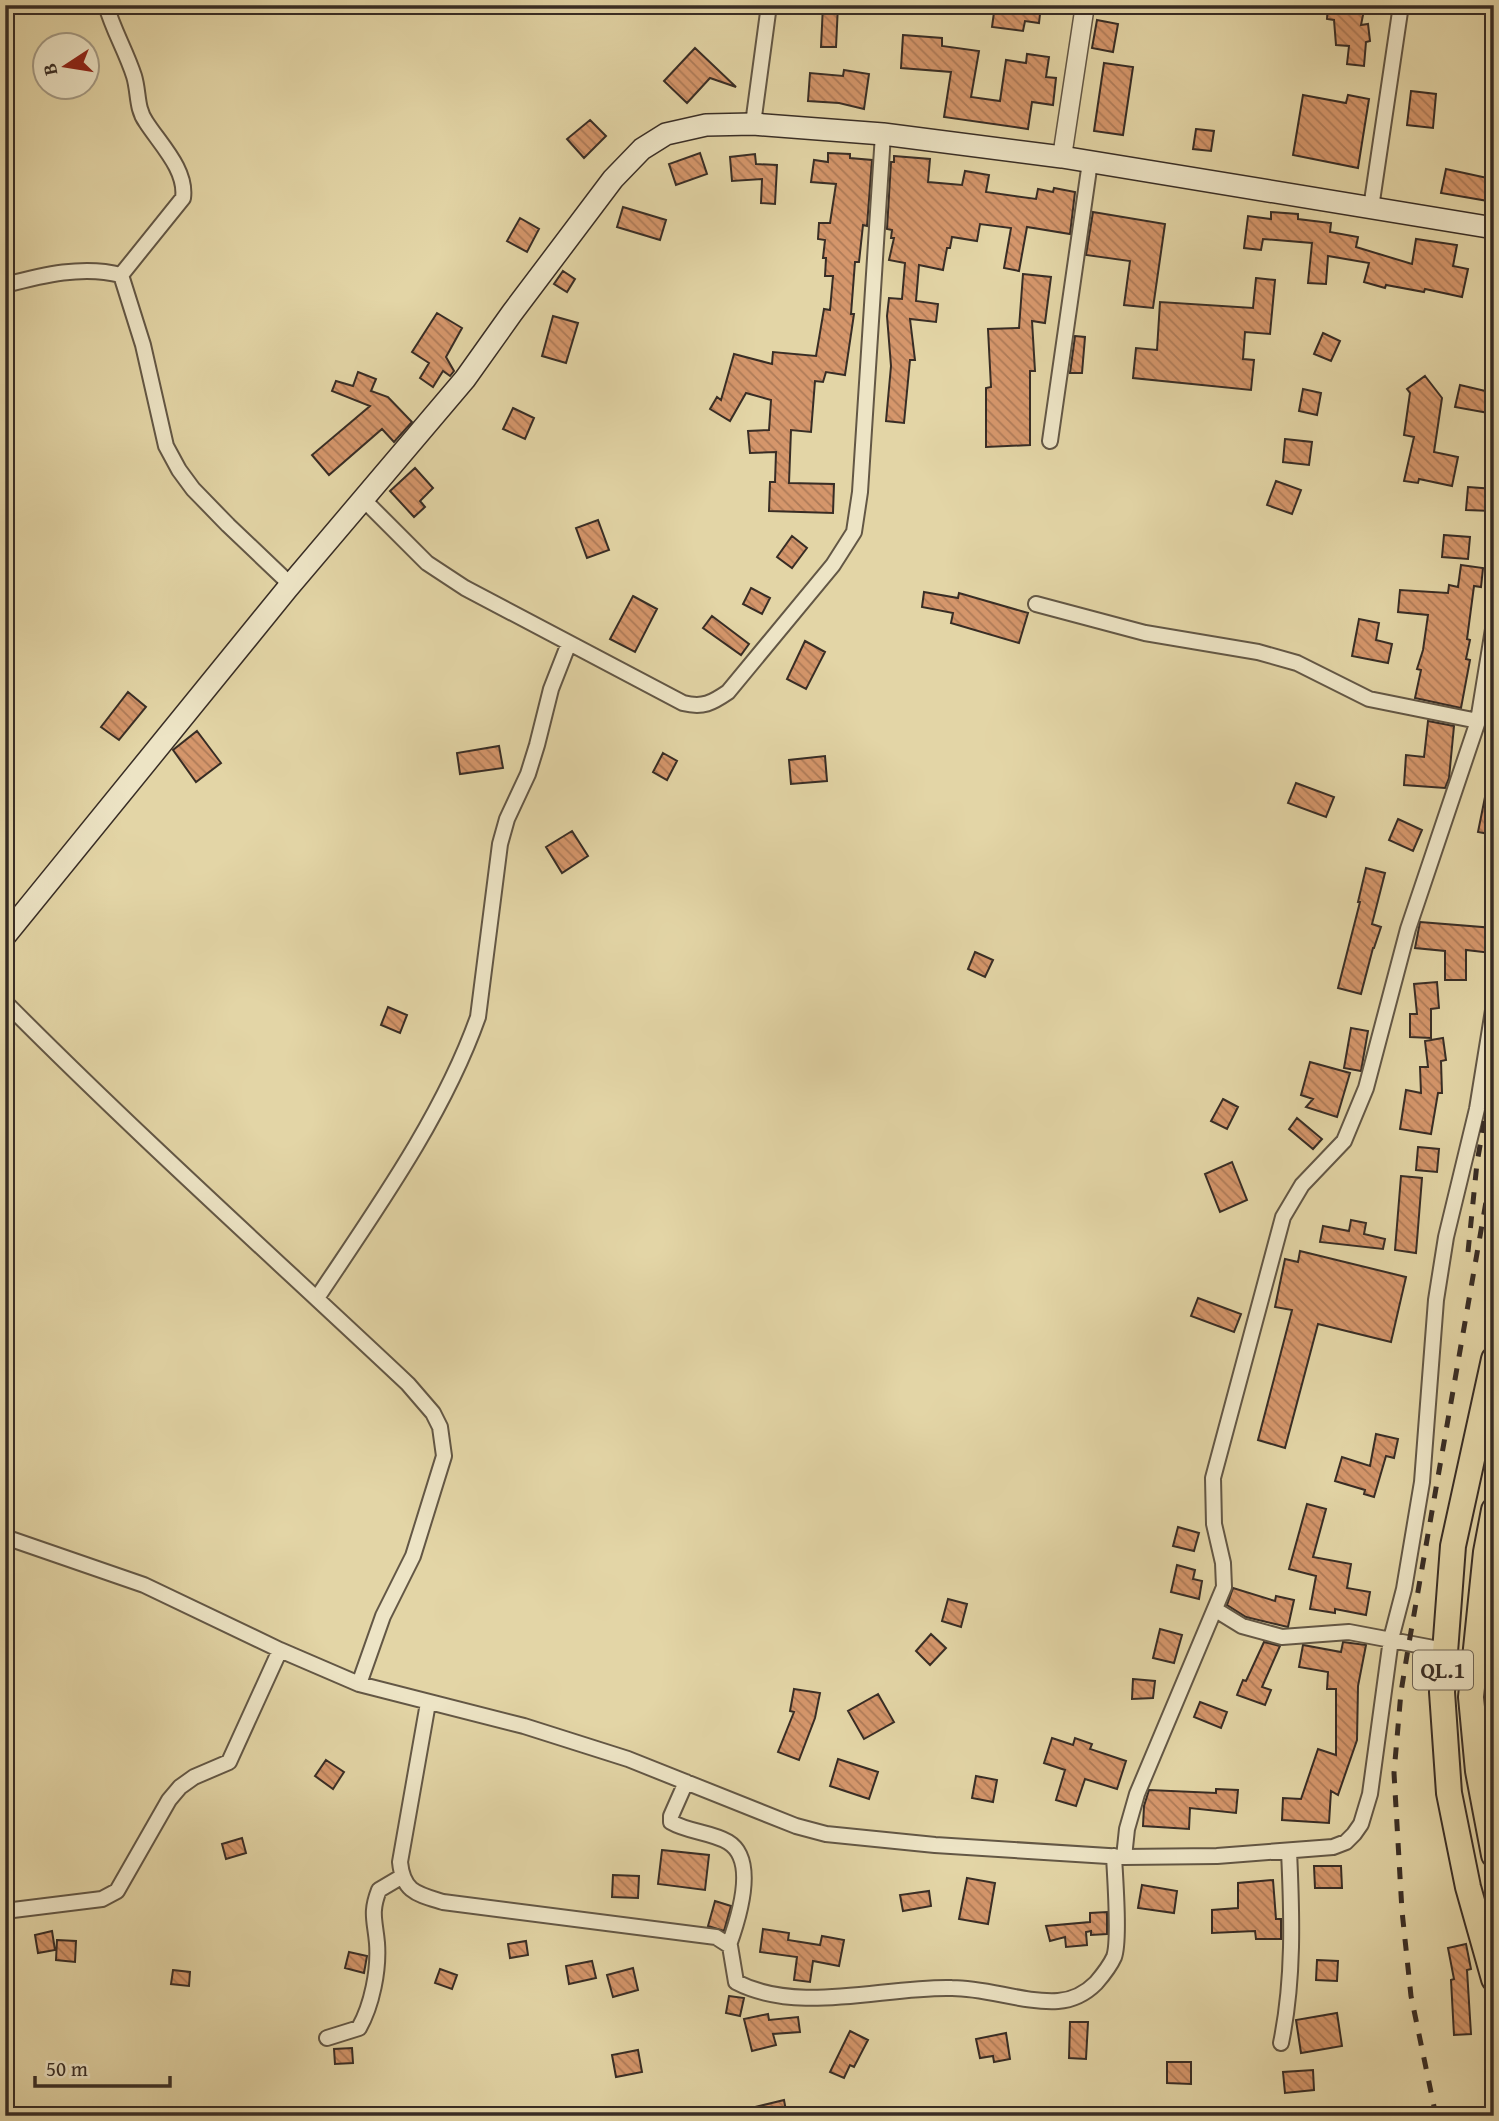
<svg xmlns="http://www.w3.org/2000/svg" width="1499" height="2121" font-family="'Gentium Book Plus',serif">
<defs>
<pattern id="building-back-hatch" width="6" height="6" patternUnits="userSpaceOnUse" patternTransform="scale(1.75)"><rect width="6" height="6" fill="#d5966b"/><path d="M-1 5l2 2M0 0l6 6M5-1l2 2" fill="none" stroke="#ae7b58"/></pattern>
</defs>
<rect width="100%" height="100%" fill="#e3d5a6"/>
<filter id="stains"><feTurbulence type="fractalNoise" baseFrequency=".00286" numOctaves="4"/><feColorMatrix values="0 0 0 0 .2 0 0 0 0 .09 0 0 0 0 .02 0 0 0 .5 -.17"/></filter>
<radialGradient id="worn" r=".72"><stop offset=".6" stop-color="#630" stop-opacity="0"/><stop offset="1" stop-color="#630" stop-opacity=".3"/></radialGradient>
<!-- building -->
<path fill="url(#building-back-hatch)" stroke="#382d25" stroke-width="2" d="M823 5H838L836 47H821Z
M995 5H1041L1039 23 1025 21 1023 31 992 27Z
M1328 5H1365L1361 25 1368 24 1370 41 1366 42 1364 66 1347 64 1349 46 1336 45 1334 20 1327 19Z
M1097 20 1118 24 1113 52 1092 48Z
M903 35 942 38V46L979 51 971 97 1000 101 1006 60 1026 63 1027 54 1049 57 1046 77 1056 78 1053 105 1032 102 1028 129 944 117 951 72 901 68Z
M695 48 736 87 710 78 687 103 664 81Z
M1104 63 1133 67 1123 135 1094 131Z
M844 70 869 74 864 109 839 103 808 101 810 73 843 76Z
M1411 91 1436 94 1433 128 1407 125Z
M1303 95 1346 103 1348 95 1369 99 1358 168 1293 155Z
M590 120 606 136 584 158 567 139Z
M1196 129 1214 131 1211 151 1193 149Z
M700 153 707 174 676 185 669 164Z
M828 153 850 154V158L872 160 867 226 863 225 859 262H855L851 314H854L845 375 826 372 823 382 815 381 811 432 791 430 789 483 834 484 833 513 769 511 770 482H775L776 452 750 453 748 431 769 430 771 400 746 393 730 421 710 409 717 397 721 400 734 354 772 364 773 352 816 356 824 309 830 310 833 276H825L826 258H823L825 240 818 239 819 223H830L836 184 811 182 814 160 828 162Z
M755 154 756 164 777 165 775 204 761 203 762 179 732 181 730 157Z
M894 156 930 159 928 182 962 185 965 171 989 175 986 192 1036 199 1038 189 1053 192 1054 188 1075 192 1070 234 1027 227 1019 271 1004 268 1011 228 980 224 977 241 952 237 950 248H947L943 270 919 265 916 301 938 304 936 322 910 319 915 360H910L904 423 886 421 891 366 887 316 889 298 902 299 905 263 889 260 894 238H891L892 230 887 229 891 162H894Z
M1446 169 1492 179 1488 201 1441 193Z
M623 207 666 220 660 240 617 227Z
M1093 212 1165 224 1153 308 1124 305 1130 261 1086 255Z
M1271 212 1298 214V219L1331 223 1330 232 1358 237 1356 247 1412 264 1416 239 1457 245 1453 266 1468 269 1462 297 1425 289 1424 292 1386 285 1385 288 1364 282 1369 263 1328 256 1326 284 1308 283 1312 243 1263 239 1261 250 1244 248 1248 216 1271 219Z
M520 218 539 229 527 252 507 241Z
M563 271 575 279 567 292 554 284Z
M1023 274 1051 277 1045 323 1032 321 1035 371H1030V445L986 447V388L991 387 988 329 1019 328Z
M1256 278 1275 280 1270 334 1245 332 1243 359 1254 360 1251 390 1133 378 1136 348 1157 350 1160 302 1253 308Z
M437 313 462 328 446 357 454 371 450 376 443 371 433 387 420 378 429 363 412 352Z
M553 316 578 323 566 363 542 356Z
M1323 333 1340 341 1331 361 1314 354Z
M1075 336 1085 337 1082 373H1070Z
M358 372 376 379 371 391 388 397 412 422 394 442 382 429 329 475 312 455 370 406 332 391 336 381 353 386Z
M1425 376 1442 398 1434 452 1458 457 1452 486 1419 479 1418 483 1404 481 1414 437 1404 435 1410 393 1407 389Z
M1460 385 1494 393V414L1455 407Z
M1303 389 1321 393 1317 415 1299 411Z
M513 408 534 418 525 439 503 429Z
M1285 439 1312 442 1309 465 1283 462Z
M415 468 433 488 420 501 425 507 414 517 390 491Z
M1276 481 1301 490 1292 514 1267 505Z
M1468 487 1494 489 1492 511 1466 510Z
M598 520 609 550 587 558 576 528Z
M1444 535 1470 537 1468 559 1442 557Z
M792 536 807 548 792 568 777 557Z
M1461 565 1483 568 1481 587 1474 586 1467 639 1470 640 1466 659 1470 660 1461 708 1415 698 1421 670 1417 669 1423 650 1428 615 1398 612 1400 590 1448 593 1449 585 1458 587Z
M751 588 770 598 762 614 743 604Z
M924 592 958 598 959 593 1028 613 1019 643 951 623 953 613 922 607Z
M633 596 657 609 635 652 610 639Z
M712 616 749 644 741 655 703 628Z
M1359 619 1379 623 1376 640 1392 644 1388 663 1352 656Z
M805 641 825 652 806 689 787 679Z
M128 692 146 707 119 740 101 727Z
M1428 721 1454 726 1449 778 1445 788 1404 785 1406 755 1424 757Z
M197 731 221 763 196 782 173 750Z
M499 746 503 768 460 774 457 753Z
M663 753 677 761 667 780 653 772Z
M825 756 827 781 791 784 789 760Z
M1296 783 1334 797 1326 817 1288 803Z
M1487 787 1494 788V835L1478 832Z
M1398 819 1422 830 1413 851 1389 840Z
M572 831 588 856 562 873 546 847Z
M1366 868 1385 873 1372 924 1381 927 1374 948H1373L1361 994 1338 988 1360 902H1358Z
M1420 922 1494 928 1491 953 1466 950V980H1445V951L1415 948Z
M975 952 993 960 985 977 968 969Z
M1437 982 1439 1008 1431 1009V1038L1410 1037V1014H1417L1414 984Z
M388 1007 407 1015 400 1033 381 1025Z
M1351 1028 1368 1031 1361 1071 1344 1068Z
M1443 1038 1446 1060 1441 1061 1442 1093H1438L1431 1134 1400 1129 1406 1090 1421 1093 1420 1067H1428L1425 1041Z
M1310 1062 1350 1073 1337 1117 1306 1107 1313 1099 1301 1095Z
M1223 1099 1238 1107 1227 1129 1211 1121Z
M1297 1118 1322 1139 1313 1149 1289 1129Z
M1418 1147 1439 1149 1437 1172 1416 1170Z
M1232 1162 1247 1200 1220 1212 1205 1174Z
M1401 1176 1422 1178 1416 1253 1395 1250Z
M1351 1220 1366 1223 1364 1234 1385 1239 1383 1249 1320 1242 1323 1226 1349 1231Z
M1300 1251 1406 1277 1391 1342 1318 1324 1285 1448 1258 1440 1292 1310 1275 1307 1285 1259 1298 1262Z
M1198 1298 1241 1314 1234 1332 1191 1316Z
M1376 1434 1398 1439 1394 1458 1386 1456 1374 1497 1364 1494 1365 1490 1335 1481 1342 1457 1370 1466Z
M1307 1504 1326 1509 1313 1557 1351 1564 1347 1588 1370 1592 1366 1615 1335 1609V1613L1310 1609 1316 1576 1289 1569Z
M1178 1527 1199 1533 1194 1551 1173 1546Z
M1177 1565 1195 1570 1193 1579 1202 1581 1199 1599 1171 1592Z
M1233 1588 1275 1601 1276 1596 1294 1600 1288 1627 1246 1617 1227 1605Z
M948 1599 967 1604 961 1627 942 1621Z
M1160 1629 1182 1635 1174 1663 1153 1658Z
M931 1634 946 1648 930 1665 916 1651Z
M1264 1642 1280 1646 1262 1687 1271 1690 1265 1705 1237 1695 1243 1680 1246 1681Z
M1343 1642 1366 1645 1358 1686 1357 1740 1338 1795 1331 1791 1329 1823 1282 1820 1283 1798 1301 1799 1318 1749 1336 1755V1689H1327L1328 1672 1299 1667 1303 1645 1341 1652Z
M1133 1679 1155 1681 1153 1698 1132 1699Z
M794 1689 820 1693 815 1718 799 1760 778 1752 794 1712 790 1711Z
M878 1694 894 1722 864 1739 848 1711Z
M1200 1702 1227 1712 1221 1728 1194 1717Z
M1052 1738 1073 1745 1075 1738 1092 1744 1090 1749 1126 1761 1117 1789 1085 1779 1076 1806 1056 1800 1065 1770 1044 1763Z
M838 1759 878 1772 869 1799 830 1786Z
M326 1760 344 1772 333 1789 315 1776Z
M976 1776 997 1780 993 1802 972 1798Z
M1216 1789 1238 1790 1236 1813 1190 1808 1189 1829 1143 1826 1144 1806 1149 1790 1216 1793Z
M242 1838 246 1853 226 1859 222 1844Z
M662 1850 709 1855 705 1890 658 1884Z
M1314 1866H1341L1342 1888H1315Z
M613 1875 639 1876 638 1898 612 1897Z
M967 1878 995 1883 988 1924 959 1919Z
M1273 1880 1276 1919H1281V1939H1256L1255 1931 1212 1933V1910L1238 1908V1883Z
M1142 1885 1177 1891 1174 1913 1138 1908Z
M929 1891 931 1906 903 1911 900 1895Z
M715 1901 731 1906 724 1931 708 1926Z
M1107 1912V1934L1091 1935V1931L1086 1932 1087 1945 1066 1947 1065 1937 1050 1941 1046 1926 1090 1922V1913Z
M763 1929 789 1933 788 1940 820 1945 822 1936 844 1940 839 1966 813 1961 810 1982 794 1980 797 1957 760 1952Z
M52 1931 55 1950 38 1953 35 1935Z
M57 1940 76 1941 75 1962 56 1960Z
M526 1941 528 1955 510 1958 508 1944Z
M1466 1944 1471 1969 1467 1970 1471 2034 1454 2035 1451 1980 1454 1979 1448 1948Z
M349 1952 367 1956 364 1973 345 1968Z
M1317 1960 1338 1961 1337 1981 1316 1980Z
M592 1961 596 1978 569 1984 566 1966Z
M633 1968 638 1990 613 1997 607 1975Z
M440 1969 457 1975 452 1989 435 1983Z
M173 1970 190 1972 189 1986 171 1984Z
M729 1996 744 1998 740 2016 726 2013Z
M1337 2013 1342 2046 1301 2053 1296 2020Z
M768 2014 769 2020 798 2017 800 2032 773 2034 776 2045 752 2051 744 2019Z
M1070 2022H1088L1086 2059 1069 2058Z
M850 2031 868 2040 854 2067 850 2065 844 2078 830 2072Z
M1006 2033 1010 2059 994 2062 993 2056 980 2058 976 2039Z
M352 2048 353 2063 335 2064 334 2049Z
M638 2050 642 2072 616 2077 612 2055Z
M1167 2062H1191V2084L1167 2083Z
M1313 2070 1314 2090 1285 2093 1283 2072Z
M784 2100 787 2116H744L743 2110Z"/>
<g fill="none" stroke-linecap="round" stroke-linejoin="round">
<!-- minor casing -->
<g stroke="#635745" stroke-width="18">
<path id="minor" d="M106 5C113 30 126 51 134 76 139 92 136 108 146 122 160 144 187 170 183 198L121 275 143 345 166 446 179 470 193 489 228 525 291 585
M753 124 769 5
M1371 208 1401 5
M5 285C43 275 83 265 121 275
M1050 441 1090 162
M363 499 427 563 465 588 683 703C703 708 712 703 728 692L833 565 854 532 860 492 883 134
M1036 604 1145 633 1258 652 1297 663 1369 699 1478 721
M5 1002C136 1134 273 1257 408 1384L433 1413 440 1427 444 1456 413 1556 383 1616 359 1684
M317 1298C375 1211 443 1116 478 1017L500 844 507 819 528 774 537 745 551 689 569 643
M5 1537 144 1585 280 1650 359 1684 524 1726 628 1759 796 1826 826 1834 935 1845 1124 1857 1217 1856 1333 1847 1346 1842 1354 1834 1361 1824 1370 1794 1391 1639 1404 1589 1422 1482 1436 1300 1446 1237 1477 1109 1494 1004
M1216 1610 1242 1626 1282 1637 1349 1632 1444 1650
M428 1703 400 1862C403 1892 417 1894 443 1902L716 1937 730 1946 736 1982C800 2015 884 1986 952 1988 988 1988 1023 2003 1058 2001 1072 2000 1086 1993 1096 1983 1102 1976 1110 1966 1114 1957 1120 1941 1115 1877 1114 1856
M686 1782 671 1816V1822C688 1832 711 1832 728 1842 758 1860 738 1920 729 1945
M1124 1857 1127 1829 1137 1794 1224 1587 1223 1563 1214 1524 1213 1478 1283 1217 1302 1185 1344 1141 1366 1088 1408 929 1478 721 1494 623
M5 1911 102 1899 117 1891 169 1800 180 1787 194 1777 229 1762 280 1650
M327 2038 359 2028C372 2005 379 1970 377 1943 375 1920 370 1913 379 1890L401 1877
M1281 2043C1294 1980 1292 1915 1289 1851"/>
</g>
<!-- tertiary casing -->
<g stroke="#635745" stroke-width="21">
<path id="tertiary" d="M1062 157 1085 5"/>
</g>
<!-- secondary casing -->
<g stroke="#382d25" stroke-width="24">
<path id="secondary" d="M5 936 287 589 465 379 512 313 613 179 642 149 666 134 706 125 753 124 883 134 1062 157 1494 228"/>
</g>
<!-- trunk casing -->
<g stroke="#382d25" stroke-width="28">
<path id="trunk" d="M1494 1359 1453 1546 1442 1692 1449 1793 1468 1887 1494 1979
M1494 1510 1486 1552 1471 1697 1478 1771 1494 1855"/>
</g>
<!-- minor -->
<use href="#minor" stroke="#ede4c5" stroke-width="14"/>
<!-- tertiary -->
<use href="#tertiary" stroke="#ede4c5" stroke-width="18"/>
<!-- secondary -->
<use href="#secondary" stroke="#ede4c5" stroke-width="21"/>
<!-- trunk -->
<use href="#trunk" stroke="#e3d5a6" stroke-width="24"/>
<!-- rail -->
<path stroke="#382d25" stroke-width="5" stroke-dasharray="12 12" stroke-linecap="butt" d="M1487 1250 1494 1220
M1468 1252 1477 1163 1494 1065
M1436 2116 1411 1996 1402 1911 1394 1773 1401 1692 1409 1643 1494 1156"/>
</g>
<g text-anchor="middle" stroke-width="5" stroke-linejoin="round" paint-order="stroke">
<!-- shield labels -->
<rect fill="#ede4c5" stroke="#6e6455" stroke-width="2" x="1413" y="1650.5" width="60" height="39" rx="5"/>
<g font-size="23" font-weight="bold" fill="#382d25">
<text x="1443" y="1678">QL.1</text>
</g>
</g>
<!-- margin -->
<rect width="1499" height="2121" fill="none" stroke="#e3d5a6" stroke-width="28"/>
<rect x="7" y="7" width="1485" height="2107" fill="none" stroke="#382d25" stroke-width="3.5"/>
<rect x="14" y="14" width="1471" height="2093" fill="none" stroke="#382d25" stroke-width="2"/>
<!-- north arrow -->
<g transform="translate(66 66) rotate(258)"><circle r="33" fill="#ede4c5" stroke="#a59b85" stroke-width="2"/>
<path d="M0-5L12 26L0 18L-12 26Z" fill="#8f2418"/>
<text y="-10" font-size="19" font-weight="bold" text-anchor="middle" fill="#382d25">B</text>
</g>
<!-- scale -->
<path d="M35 2076v10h135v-10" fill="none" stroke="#382d25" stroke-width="3.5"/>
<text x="46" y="2076" font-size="21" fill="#382d25" stroke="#ede4c5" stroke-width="5" paint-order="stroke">50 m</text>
<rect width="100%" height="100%" filter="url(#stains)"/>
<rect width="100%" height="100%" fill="url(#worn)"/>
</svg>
